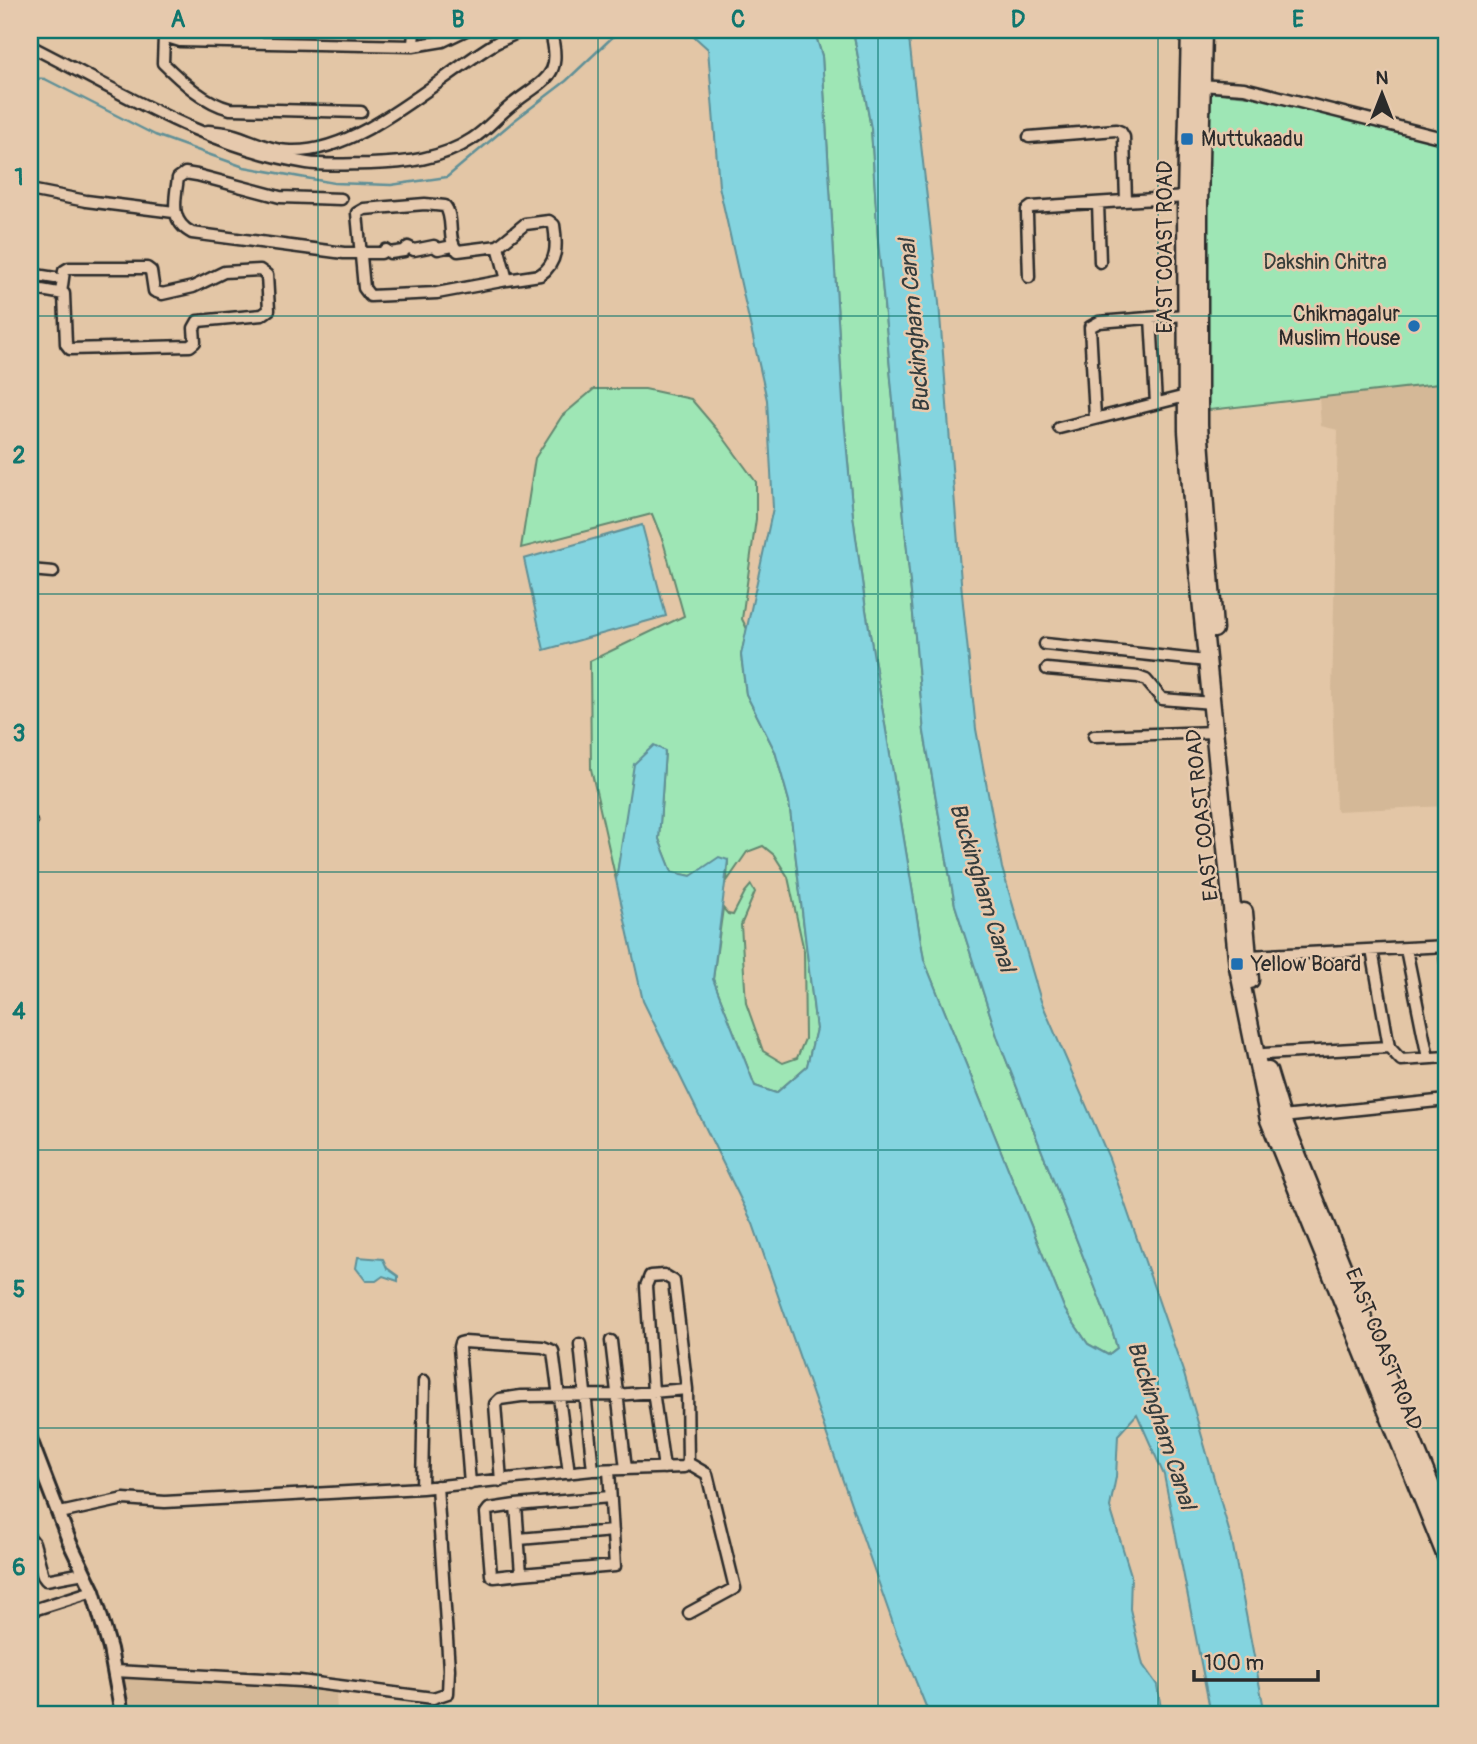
<svg xmlns="http://www.w3.org/2000/svg" width="1477" height="1744" font-family="Pangolin,sans-serif">
<rect width="100%" height="100%" fill="#e3c6a6"/>
<filter id="ink" filterUnits="userSpaceOnUse"><feTurbulence type="fractalNoise" baseFrequency=".0143" numOctaves="2"/><feDisplacementMap in="SourceGraphic" scale="14" xChannelSelector="R" yChannelSelector="G"/><feConvolveMatrix kernelMatrix="1 2 1 2 8 2 1 2 1" color-interpolation-filters="sRGB"/></filter>
<g filter="url(#ink)">
<!-- built -->
<path fill="#d4b897" d="M1447 383V806L1336 811 1332 695 1338 430 1321 426 1319 398Z
M122 1675 336 1691 337 1714H126Z"/>
<!-- green -->
<path fill="#9ee6b5" stroke="#648870" stroke-width="2" d="M814 30H853L871 128 878 240 924 732 955 905 998 1039 1113 1333 1117 1348 1108 1355 1088 1344 1065 1310 924 960 866 610 853 516 844 419 822 56Z
M1209 92 1269 98 1447 143V383L1201 411Z
M594 389H645L691 399 720 433 756 482V519L742 619 747 629 741 655 746 694 775 751 789 801 816 1029 807 1066 776 1093 755 1086 713 979 723 908 728 914 733 915 745 892 751 885 755 892 741 925 746 1003 763 1051 783 1063 797 1058 805 1039 804 951 788 877 774 855 763 846 747 852 727 881 728 860 691 876 672 872 659 839 665 751 624 832 616 880 591 769 590 661 684 616 663 541 652 514 521 548 535 458 562 416Z"/>
<!-- water -->
<path fill="#84d4df" stroke="#609097" stroke-width="2" d="M687 30H814L822 56 844 419 853 516 866 610 924 960 1065 1310 1088 1344 1108 1355 1117 1348 1113 1333 998 1039 955 905 924 732 878 240 871 128 853 30H908L939 303 962 594 976 729 1002 868 1041 1001 1109 1158 1184 1374 1232 1541 1265 1714H1211L1164 1475 1137 1414 1118 1435 1116 1477 1110 1507 1131 1575 1130 1609 1143 1665 1157 1685 1162 1714H929L897 1635 753 1224 643 1001 616 880 634 764 654 745 665 751 659 839 672 872 691 876 719 857 728 860 713 979 755 1086 776 1093 807 1066 816 1029 789 801 775 751 746 694 741 655 773 508 767 400 719 186 708 49Z
M642 525 666 616 544 650 524 559Z
M358 1257 383 1259 387 1268 398 1276V1281L383 1276 376 1281H366L356 1268Z"/>
<g fill="none" stroke-linecap="round" stroke-linejoin="round">
<!-- stream -->
<path stroke="#609097" stroke-width="2.5" d="M30 78 45 79 155 135 244 167 334 183 391 185 447 177 515 120 566 81 620 30"/>
<!-- minor casing -->
<g stroke="#2b2b2b" stroke-width="15">
<path id="minor" d="M160 30 164 36 180 41 413 46 443 41 466 30
M164 36 163 63C181 81 205 103 230 109L361 112
M30 46C120 91 206 147 307 163 327 166 350 164 370 164 405 163 442 159 472 139 485 131 496 118 508 108 542 79 565 80 550 30
M413 46 414 30
M1200 85 1244 88 1447 139
M208 131C217 132 226 132 234 135 253 141 272 151 291 151 361 153 437 78 494 44 503 39 513 35 523 30
M1029 137 1116 130 1121 132 1124 137 1126 201
M30 190 86 201 174 212
M341 199 280 197 197 175 185 173 178 178C175 200 169 221 192 233L344 253H381L386 250 390 253 404 251 408 247 414 250 434 246 438 249 453 246
M1098 203 1100 262
M498 246 507 280 540 275C558 263 557 244 554 225L549 221 525 224 498 246 458 251C446 242 455 218 445 206L425 204 364 209 357 213 364 288 370 296 437 293 507 280
M30 274 55 278
M1029 277 1027 215V210L1031 207 1186 197
M30 288 64 294 66 344 70 349 190 346 195 342 194 328 198 321 262 315 269 310 267 275 260 270 224 272 193 287 162 294 154 291 151 271 147 268H69L64 271 61 293
M1151 318 1156 403
M1095 417 1090 327 1099 322 1185 315
M1059 428 1186 396
M30 570 53 572
M1045 644 1207 661
M1047 669 1138 677 1146 680 1162 699 1212 703
M1094 736 1215 732
M30 822H31
M1444 946 1447 968
M1406 949 1428 1058
M1372 950 1389 1047 1401 1060 1447 1057
M1249 956 1447 946
M1264 1054 1389 1047
M1282 1117 1447 1100
M611 1341 626 1469
M580 1344 593 1470
M688 1463 707 1474 735 1588 689 1613
M664 1468 653 1391 646 1286 650 1276 664 1275 674 1281 687 1389
M609 1470 615 1566 521 1574 516 1505 610 1497
M470 1484 459 1347 460 1343 464 1342 543 1347 553 1351 569 1473
M422 1488 424 1381
M516 1505 489 1509 486 1513 491 1575 494 1577 521 1574
M60 1513 124 1499 165 1502 422 1488 593 1470 684 1467 688 1463 687 1389 617 1395 521 1396 500 1399 495 1404 501 1481
M30 1538 34 1543 43 1576 46 1580 84 1573
M519 1539 613 1531
M30 1611 93 1591
M115 1671 300 1681 433 1698 448 1693 449 1669 437 1486"/>
</g>
<!-- tertiary casing -->
<g stroke="#2b2b2b" stroke-width="18">
<path id="tertiary" d="M30 1439 70 1543 93 1591 110 1649 122 1714"/>
</g>
<!-- primary casing -->
<g stroke="#2b2b2b" stroke-width="21">
<path id="primary" d="M1190 30 1186 197 1187 431 1194 529 1238 967 1269 1120 1447 1559
M1203 30 1199 205V425L1214 629
M1244 912 1250 980
M1268 1071 1282 1117 1447 1526"/>
</g>
<!-- minor -->
<use href="#minor" stroke="#e6c9ad" stroke-width="10"/>
<!-- tertiary -->
<use href="#tertiary" stroke="#e6c9ad" stroke-width="12"/>
<!-- primary -->
<use href="#primary" stroke="#e6c9ad" stroke-width="16"/>
</g>
</g>
<!-- grid -->
<path fill="none" stroke="#0f766e" stroke-width="2" stroke-opacity="0.55" d="M318 30V1714M598 30V1714M878 30V1714M1158 30V1714M30 316H1447M30 594H1447M30 872H1447M30 1150H1447M30 1428H1447"/>
<!-- markers -->
<g fill="#1f6fb2" stroke="#e6c9ad" stroke-width="2.5">
<rect x="1180" y="132" width="14" height="14" rx="3.5"/>
<circle cx="1414" cy="326" r="7"/>
<rect x="1230" y="957" width="14" height="14" rx="3.5"/>
</g>
<g text-anchor="middle" stroke-width="5" stroke-linejoin="round" paint-order="stroke">
<!-- poi labels -->
<g font-size="21" fill="#2b2b2b" stroke="#e6c9ad" text-anchor="start">
<text x="1201" y="146">Muttukaadu</text>
<text x="1400" y="321" text-anchor="end">Chikmagalur<tspan x="1400" dy="24">Muslim House</tspan></text>
<text x="1251" y="971">Yellow Board</text>
</g>
<!-- street labels -->
<g font-size="21" fill="#2b2b2b" stroke="#e6c9ad">
<text transform="translate(1165 247) rotate(-90)" y="7">EAST COAST ROAD</text>
<text transform="translate(1202 815) rotate(-96)" y="7">EAST COAST ROAD</text>
<text transform="translate(1384 1349) rotate(68)" y="7">EAST COAST ROAD</text>
</g>
<!-- park labels -->
<g font-size="21" fill="#363e39" stroke="#e6c9ad">
<text x="1325" y="269">Dakshin Chitra</text>
</g>
<!-- water labels -->
<g font-size="23" font-style="italic" fill="#343c3d" stroke="#e6c9ad">
<text transform="translate(914 326) rotate(-95)" y="8">Buckingham Canal</text>
<text transform="translate(983 887) rotate(73)" y="8">Buckingham Canal</text>
<text transform="translate(1162 1425) rotate(72)" y="8">Buckingham Canal</text>
</g>
</g>
<!-- margin -->
<rect width="1477" height="1744" fill="none" stroke="#e6c9ad" stroke-width="77"/>
<!-- north arrow -->
<g transform="translate(1382 94)" stroke="#e6c9ad" stroke-width="5" paint-order="stroke">
<path d="M0-5L12 26L0 18L-12 26Z" fill="#2b2b2b"/>
<text y="-10" font-size="19" font-weight="bold" text-anchor="middle" fill="#2b2b2b">N</text>
</g>
<!-- scale -->
<path d="M1194 1670v10h124v-10" fill="none" stroke="#2b2b2b" stroke-width="3.5"/>
<text x="1204" y="1670" font-size="21" fill="#2b2b2b" stroke="#e6c9ad" stroke-width="5" paint-order="stroke">100 m</text>
<rect x="38" y="38" width="1400" height="1668" fill="none" stroke="#0f766e" stroke-width="2.5"/>
<g font-size="23" text-anchor="middle" font-weight="bold" fill="#0f766e">
<text x="178" y="27">A</text>
<text x="458" y="27">B</text>
<text x="738" y="27">C</text>
<text x="1018" y="27">D</text>
<text x="1298" y="27">E</text>
<text x="19" y="185">1</text>
<text x="19" y="463">2</text>
<text x="19" y="741">3</text>
<text x="19" y="1019">4</text>
<text x="19" y="1297">5</text>
<text x="19" y="1575">6</text>
</g>
</svg>
